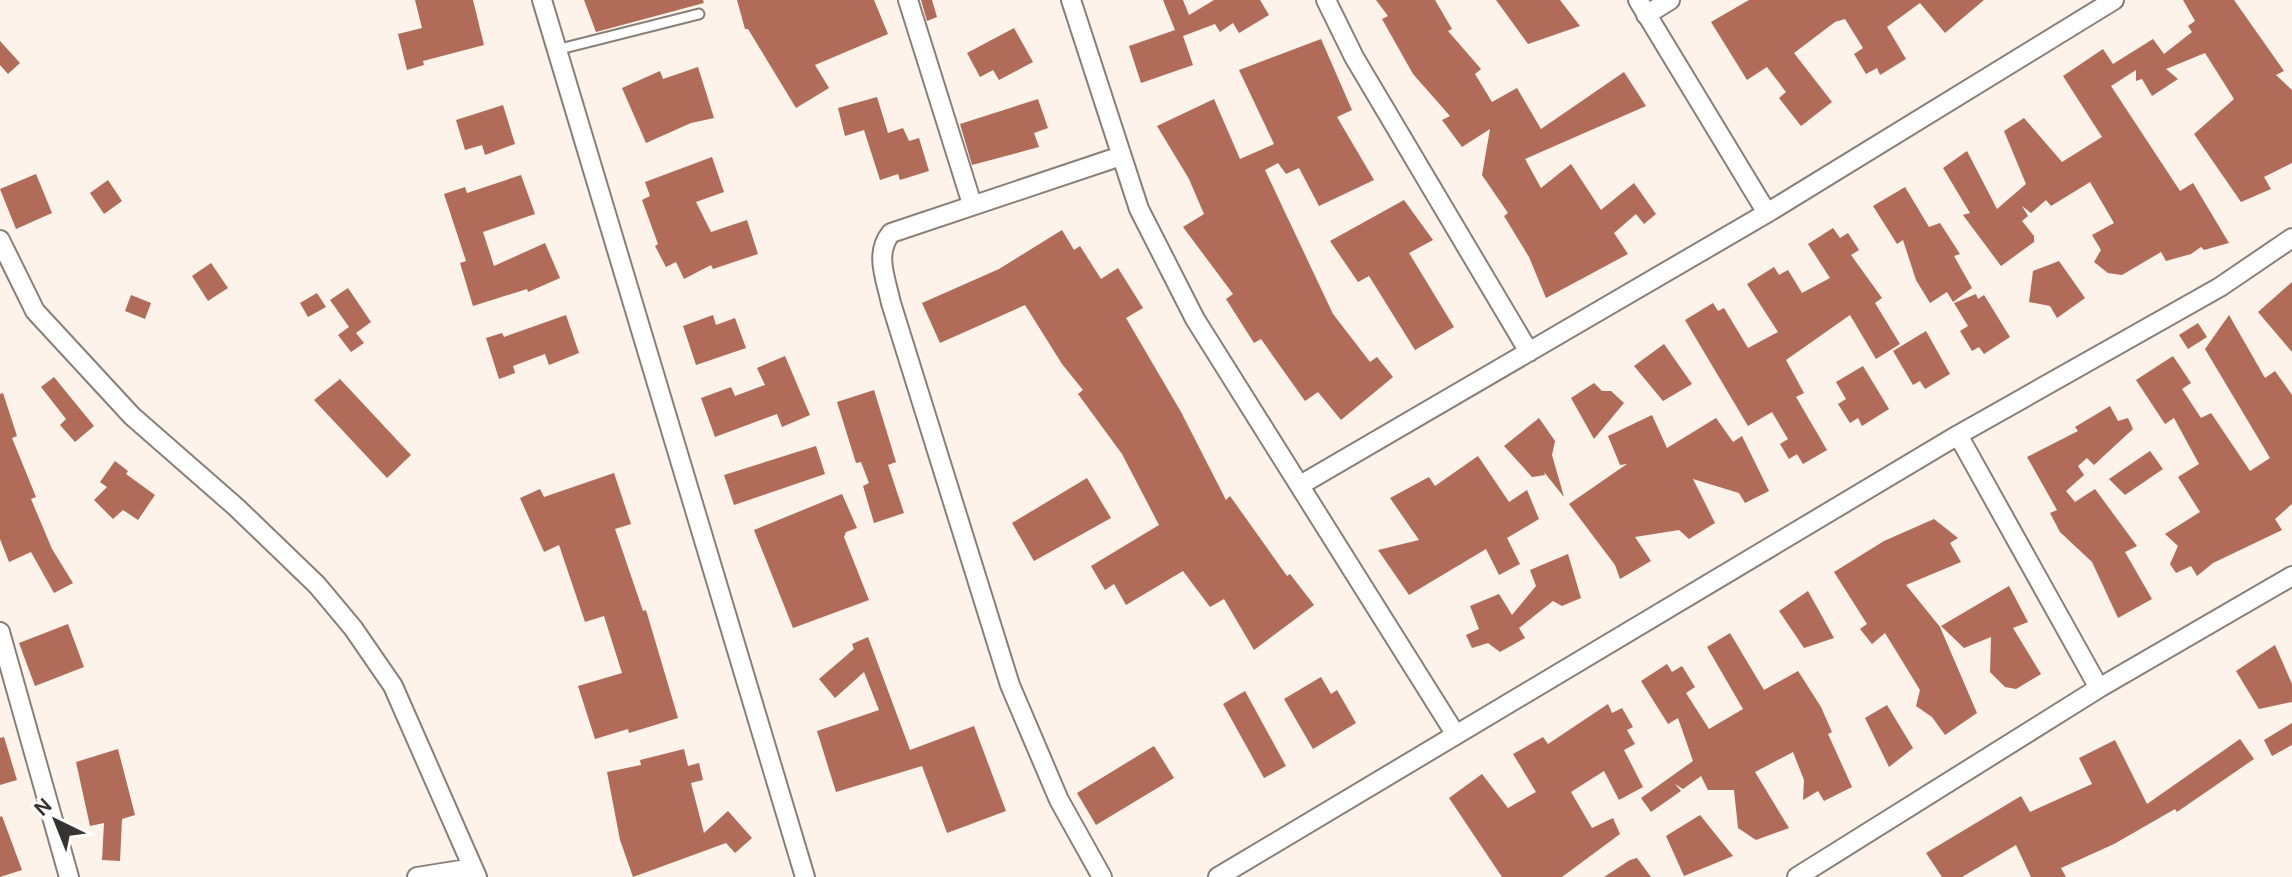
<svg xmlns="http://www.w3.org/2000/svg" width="2292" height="877" font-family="Karla,sans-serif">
<rect width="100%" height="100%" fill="#fdf3eb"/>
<!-- building -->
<path fill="#b06c58" d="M415 0H473L484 45 423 61 424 65 407 70 398 34 422 28Z
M584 0H703L704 3 596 32Z
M737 0H874L888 34 815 65 829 88 796 108 748 29H745Z
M921 0H932L937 17 927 21Z
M1163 0H1183L1189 15 1214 0H1260L1269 15 1239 33 1233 23 1220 32 1215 24 1183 36 1193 65 1141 83 1129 46 1175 30Z
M1376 0H1435L1452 29 1448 31 1481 69 1475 74 1492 102 1517 88 1541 129 1624 72 1646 106 1525 159 1541 188 1571 164 1601 210 1634 183 1656 214 1644 224 1636 214 1614 233 1628 254 1546 298 1529 257 1504 216 1508 213 1482 175 1490 129 1462 147 1442 120 1450 116 1413 74 1382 19 1388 16Z
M1496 0H1560L1580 26 1528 44Z
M1749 0H1984L1945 33 1920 3 1887 27 1906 59 1880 75 1877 68 1866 74 1854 54 1863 48 1845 19 1835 22 1794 53 1832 102 1801 126 1779 98 1786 92 1767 67 1747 80 1711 22Z
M2183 0H2234L2284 71 2276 75 2292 90V163L2264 177 2271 189 2241 202 2194 134 2234 99 2205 53 2166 69 2178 79 2152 96 2142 79 2136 81V70L2111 86 2180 191 2193 183 2229 243 2204 250 2201 247 2191 254 2166 261 2161 252 2122 275 2108 273 2094 262 2101 250 2092 235 2114 223 2090 182 2051 206 2046 200 2031 213 2022 206 2028 216 2022 221 2034 236V242L2001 266 1963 215 1970 213 1943 168 1967 151 1997 209 2026 184 2004 131 2024 118 2062 162 2102 137 2063 76 2103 49 2113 64 2153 39 2164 54 2192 32 2188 26 2195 21Z
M1014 28 1033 62 999 80 993 70 980 77 967 53Z
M1321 39 1352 110 1337 117 1374 180 1319 206 1299 168 1286 174 1278 163 1265 170 1333 314 1370 362 1377 357 1393 377 1341 420 1318 392 1305 401 1261 339 1254 343 1226 299 1233 294 1183 227 1204 214 1189 179 1157 126 1214 99 1240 159 1274 144 1239 70Z
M0 41 20 63 8 74 0 65Z
M698 67 714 118 691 123 646 143 622 88 660 71 663 79Z
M877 97 888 133 903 128 909 141 919 138 929 171 900 180 898 174 880 180 864 130 845 136 838 108Z
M1038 99 1048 128 1034 133 1039 147 972 165 960 124Z
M503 105 515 144 485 155 482 145 465 150 456 120Z
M712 157 724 192 696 202 711 232 747 220 758 254 713 269 711 265 684 279 676 262 666 267 655 246 658 244 642 200 650 196 645 182Z
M36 174 52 213 16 229 0 189Z
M521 175 535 214 483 232 494 266 545 243 560 278 528 292 527 289 473 306 460 263 466 261 444 194 465 187 467 193Z
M108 180 122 201 104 214 90 193Z
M1905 187 1929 227 1940 223 1960 254 1954 256 1972 288 1953 302 1947 292 1930 303 1916 280 1903 240 1897 244 1873 206Z
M1404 200 1433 240 1409 253 1454 327 1415 350 1369 276 1358 282 1330 241Z
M1833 228 1840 238 1848 233 1859 250 1851 255 1882 298 1875 303 1900 344 1876 359 1850 315 1786 360 1804 393 1796 397 1827 450 1803 464 1797 454 1789 459 1780 444 1788 439 1772 412 1748 426 1685 320 1713 303 1718 311 1724 308 1748 348 1778 332 1747 284 1774 267 1779 275 1788 270 1802 293 1830 278 1808 244Z
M1062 230 1074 250 1080 246 1101 279 1118 268 1143 308 1126 318 1181 412 1226 500 1230 496 1287 576 1290 574 1314 605 1254 650 1224 599 1210 607 1183 571 1126 605 1114 584 1105 590 1091 566 1159 525 1122 454 1078 394 1083 390 1062 364 1025 305 940 343 922 303 999 269Z
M2059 261 2085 298 2057 318 2050 306 2029 302 2033 271Z
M211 263 228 288 208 301 192 276Z
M2292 282V352L2258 312Z
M348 288 371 322 356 333 364 343 351 352 338 335 349 327 330 300Z
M317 293 326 307 308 317 300 303Z
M1976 294 1978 299 1984 295 2010 337 1984 354 1979 347 1972 351 1960 331 1968 326 1954 303Z
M131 295 151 303 145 319 125 311Z
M566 315 579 353 549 365 545 354 513 366 515 373 499 379 486 338 502 333 504 337Z
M713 315 716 325 735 318 746 348 696 365 683 326Z
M2229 315 2265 378 2275 371 2292 395V504L2275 519 2282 530 2213 563 2197 576 2191 566 2176 573 2170 564 2178 546 2165 534 2200 512 2178 477 2199 464 2174 418 2165 424 2136 380 2173 356 2191 383 2182 389 2201 418 2211 413 2250 471 2270 458 2205 349Z
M2198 323 2207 337 2188 349 2179 335Z
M1926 331 1950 374 1925 389 1920 381 1913 385 1893 351Z
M1664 344 1692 384 1663 401 1634 366Z
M785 356 810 415 782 427 777 414 715 437 701 398 731 387 735 396 765 385 757 368Z
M1863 366 1889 409 1862 426 1858 418 1850 423 1838 404 1846 399 1836 382Z
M54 377 94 426 75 442 60 425 66 419 41 387Z
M340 379 411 455 387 478 314 400Z
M1594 383 1602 391H1611L1624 403 1594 439 1571 398Z
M874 390 896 462 888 465 904 513 874 523 863 486 869 483 861 462 856 463 837 402Z
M3 393 17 436 12 438 36 497 31 499 52 549 73 583 54 593 31 552 9 562 0 539V394Z
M2110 406 2118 421 2128 418 2133 429 2094 465 2087 458 2078 466 2084 475 2066 491 2075 502 2095 489 2137 546 2125 552 2152 599 2118 618 2092 562 2060 532 2050 513 2057 510 2027 457 2078 431 2075 427Z
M1652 415 1667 448 1716 418 1733 442 1742 436 1769 491 1745 503 1739 493 1693 479 1715 523 1689 539 1679 530 1635 537 1651 561 1620 579 1615 565 1569 504 1627 464 1620 465 1608 436Z
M1539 418 1555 441 1552 455 1564 497 1544 472 1545 475 1532 477 1504 446Z
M816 446 825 474 734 505 724 475Z
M2150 451 2163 469 2125 495 2109 479Z
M1478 456 1509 502 1527 490 1539 519 1507 538 1520 564 1499 575 1486 549 1409 595 1378 550 1419 540 1390 498 1429 477 1435 486Z
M115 461 128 471 126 474 155 495 138 520 123 510 113 519 94 500 107 487 100 482Z
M614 473 631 524 615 529 643 611 646 610 678 718 629 733 628 729 595 739 578 686 622 673 604 616 585 622 559 545 544 552 520 498 540 489 544 497Z
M1087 478 1111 518 1034 561 1012 523Z
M842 494 857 528 846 532 844 537 869 600 793 628 754 530Z
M1934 519 1958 538 1950 543 1961 562 1906 585 1940 627 1977 713 1945 735 1932 717 1916 706 1920 690 1885 633 1872 644 1860 629 1867 624 1834 572 1884 541Z
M1568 554 1581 598 1562 606 1553 601 1519 628 1525 638 1500 652 1488 643 1472 648 1466 635 1479 629 1470 606 1499 594 1512 615 1536 586 1530 570Z
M2009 586 2028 622 2013 628 2041 674 2016 689 2005 687 1990 672 1991 637 1964 648 1941 626Z
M1808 591 1834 638 1804 648 1779 611Z
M68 624 84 667 35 686 19 643Z
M1730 633 1764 690 1798 671 1821 707 1832 732 1828 734 1852 787 1824 801 1818 791 1803 800 1804 780 1793 752 1755 772 1789 828 1756 840 1738 828 1734 790H1708L1701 776 1683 789 1675 784 1681 791 1651 812 1641 798 1693 761 1678 718 1668 724 1641 681 1667 664 1672 672 1682 666 1695 687 1686 693 1709 729 1743 709 1707 647Z
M868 637 910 750 974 726 1006 811 947 833 922 766 836 792 817 731 879 710 864 672 835 698 819 679 854 649 852 644Z
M2275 645 2292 684V702L2259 709 2236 671Z
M1321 677 1331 694 1337 690 1356 723 1313 749 1284 699Z
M1245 691 1286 766 1264 778 1223 704Z
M1608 704 1612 713 1622 708 1633 727 1627 730 1635 744 1624 750 1643 787 1619 800 1604 771 1571 792 1592 828 1613 818 1620 834 1562 877H1502L1449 798 1482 774 1508 808 1536 792 1513 754 1543 737 1548 744Z
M1887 705 1913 748 1889 767 1865 718Z
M2292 723V745L2272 756 2264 740Z
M4 737 17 780 0 785V738Z
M2240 739 2254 759 2177 812 2175 809 2114 844 2061 868 2066 877H2031L2016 845 1962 877H1942L1926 853 2021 796 2030 812 2092 784 2079 758 2115 740 2147 804Z
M1154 746 1174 778 1096 825 1077 793Z
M118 749 135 815 122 819 120 861 102 860 104 823 90 826 76 762Z
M684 749 688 766 699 763 703 780 691 783 704 833 728 811 752 838 735 853 726 843 633 877 620 840 607 772 641 765 640 760Z
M1700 815 1733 856 1684 876 1666 836Z
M2 816 22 870 0 877V817Z
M1637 858 1651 877H1604L1630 860Z"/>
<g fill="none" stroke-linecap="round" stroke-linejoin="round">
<!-- service casing -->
<g stroke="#887f78" stroke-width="13">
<path id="service" d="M556 50 699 14"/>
</g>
<!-- minor casing -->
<g stroke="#887f78" stroke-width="22">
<path id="minor" d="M542 0 805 877
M908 0 972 204
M1071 0 1139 209 1195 319 1456 735
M1326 0 1354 57 1529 352
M1638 0 1767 213
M1646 15 1670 0
M0 240 35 311 132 416 236 507 317 585 353 628 393 686 477 877
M1958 435 2099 688
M1302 484 1767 213 2114 0
M0 632 69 877
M417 877 473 868
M1102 877 1059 800 1010 685 891 303C886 279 874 254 891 233L1121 156
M1218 877 1958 435 2220 287 2292 238
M1797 877 2099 688 2292 576"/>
</g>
<!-- service -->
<use href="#service" stroke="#fff" stroke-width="9"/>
<!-- minor -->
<use href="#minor" stroke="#fff" stroke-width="18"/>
</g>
<!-- north arrow -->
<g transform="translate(56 821) rotate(317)" stroke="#ffffff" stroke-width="6" paint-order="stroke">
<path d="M0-6L14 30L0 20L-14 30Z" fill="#373330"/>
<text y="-12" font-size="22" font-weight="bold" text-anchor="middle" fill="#373330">N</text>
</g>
</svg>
